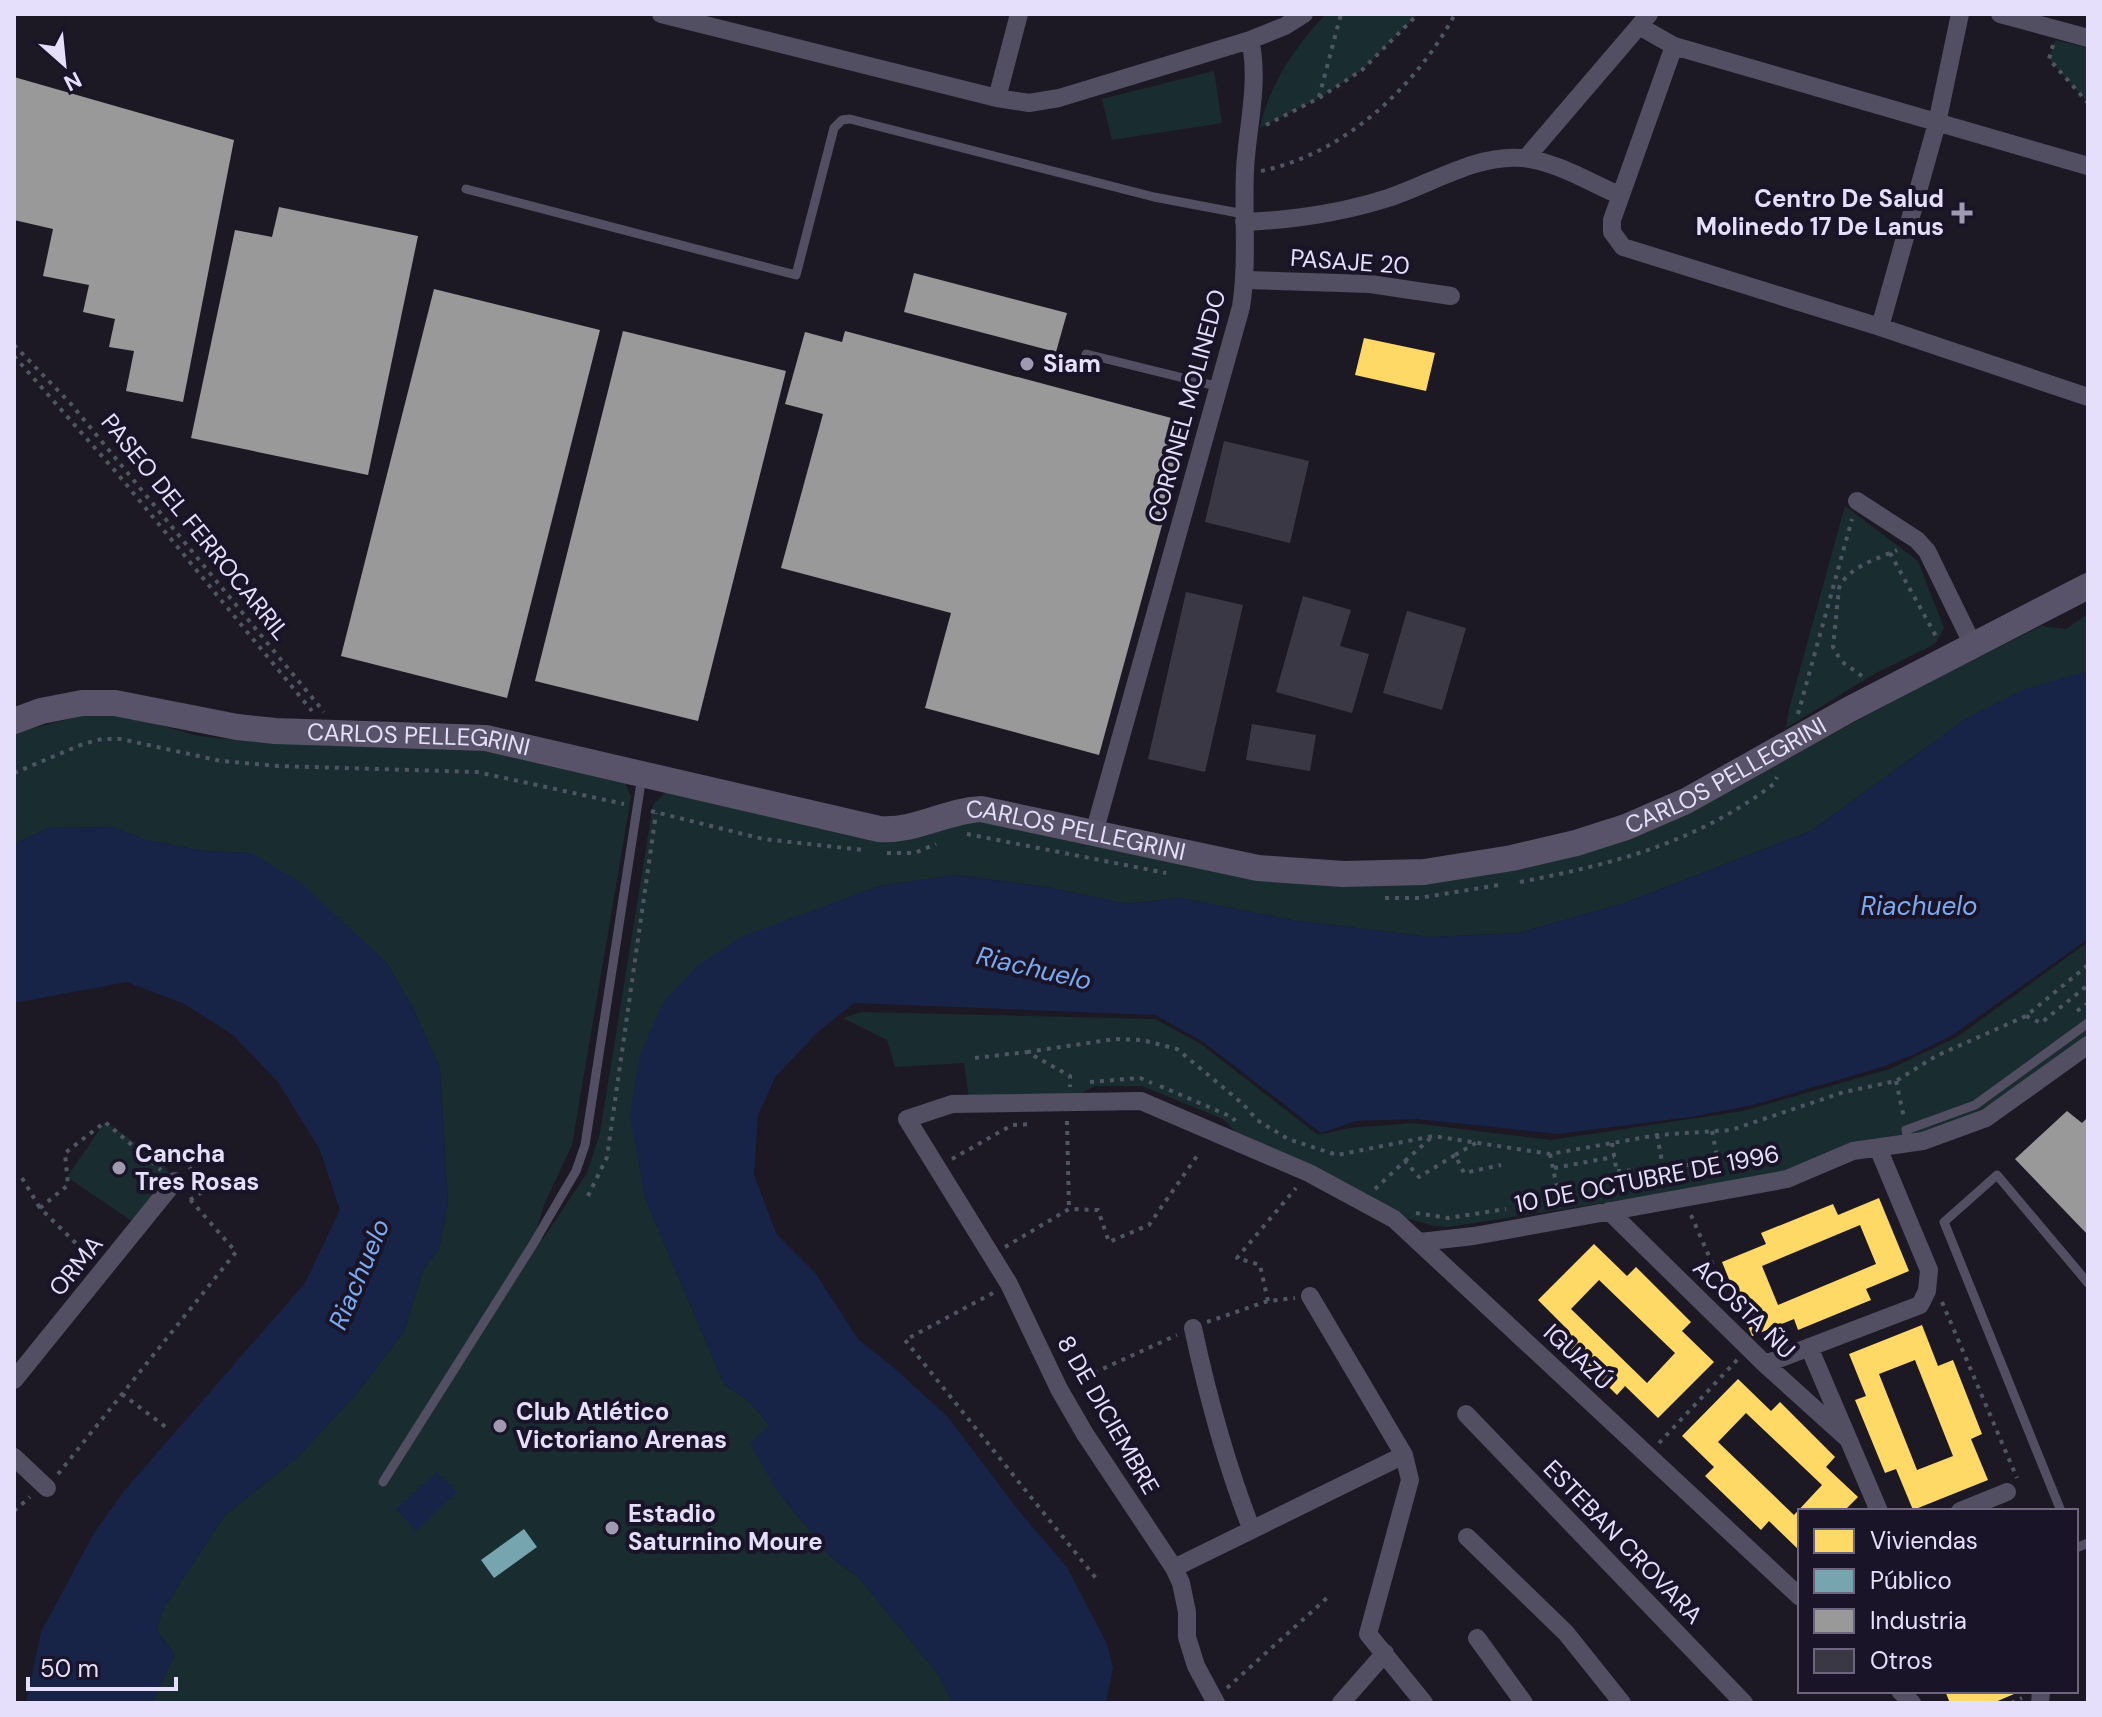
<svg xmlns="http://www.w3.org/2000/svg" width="2102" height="1717" font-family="'DM Sans',sans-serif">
<rect width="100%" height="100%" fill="#1c1924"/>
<!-- green -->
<path fill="#192d30" d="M1326 14H1418L1362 70 1319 98 1260 128C1270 83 1294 48 1326 14Z
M2055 40 2088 48V103L2049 59Z
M1214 71 1222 123 1112 140 1102 99Z
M1845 506 1918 561 1944 628 1935 644 1874 674 1786 728 1789 709Z
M2088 614V671L1967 718 1811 831 1622 904 1519 933 1431 937 1298 921 1179 898 1126 904 1047 887 957 875 879 886 812 912 645 1198 724 1384 751 1403 769 1425 775 1488 832 1558 858 1577 938 1674 953 1703H152L175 1654 157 1631 162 1611 225 1515 297 1458 357 1393 404 1332 423 1270 439 1249 448 1203 440 1068 412 1006 386 962 251 853 204 851 146 840 113 827 49 828 14 844V733L85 715 132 717 198 736 227 739 329 746 411 744 491 749 623 777 631 797 572 1145 544 1205 537 1228 543 1239 587 1173 600 1133 653 805 671 787 854 831 967 817 1260 873 1422 878 1717 796 1929 682 2041 626 2066 629Z
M2088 942V1037L1992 1104 1957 1122 1777 1176 1448 1227 1434 1226 1406 1218 1238 1134 1223 1119 1142 1086H1095L1077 1095 969 1098 964 1063 895 1067 887 1040 843 1018 861 1012 1155 1019 1201 1044 1318 1135 1350 1128 1413 1123 1551 1140 1743 1111 1890 1069 1957 1037Z
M105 1122 160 1159 175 1181 139 1226 67 1177Z"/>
<!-- water -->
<path fill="#172347" d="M2088 671V939L1954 1034 1915 1054 1882 1067 1753 1105 1691 1117 1558 1134 1417 1119 1356 1121 1321 1133 1202 1041 1155 1015 854 1003 818 1032 776 1076 758 1115 754 1175 777 1235 816 1274 858 1339 893 1367 948 1417 1019 1511 1067 1567 1107 1644 1113 1668 1106 1703H953L938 1674 858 1577 832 1558 775 1488 750 1443 769 1425 751 1403 724 1384 645 1198 630 1116 640 1055 663 1003 698 965 741 937 879 886 957 875 1047 887 1126 904 1179 898 1298 921 1431 937 1519 933 1622 904 1811 831 1967 718 2025 689Z
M114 827 146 840 204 851 251 853 301 883 386 962 412 1006 440 1068 448 1203 439 1249 423 1270 404 1332 357 1393 297 1458 225 1515 162 1611 157 1631 175 1654 152 1703H26L41 1632 94 1533 124 1491 305 1283 340 1210 320 1150 278 1082 232 1034 184 1004 127 982 14 1003V844L49 828Z
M437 1472 457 1492 416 1531 396 1509Z"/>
<!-- homes -->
<path fill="#ffd966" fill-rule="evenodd" d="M1364 338 1435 353 1426 391 1355 375Z
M1879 1198 1909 1271 1866 1289 1871 1300 1798 1330 1794 1319 1752 1336 1722 1262 1766 1244 1761 1233 1833 1204 1838 1215ZM1860 1225 1876 1264 1778 1305 1762 1266Z
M1594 1244 1627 1276 1636 1267 1691 1322 1682 1331 1714 1362 1658 1418 1625 1386 1617 1395 1561 1340 1569 1331 1538 1300ZM1599 1280 1675 1353 1647 1383 1571 1309Z
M1922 1325 1938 1366 1953 1360 1982 1434 1971 1439 1988 1480 1913 1510 1896 1469 1885 1473 1855 1400 1866 1396 1849 1354ZM1915 1360 1953 1456 1917 1470 1879 1374Z
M1738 1379 1771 1411 1780 1402 1835 1457 1826 1467 1858 1497 1844 1511H1800V1551L1769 1521 1761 1530 1705 1476 1714 1467 1682 1436ZM1746 1413 1822 1485 1794 1515 1718 1442Z
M1945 1691H2021L1993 1703H1950Z"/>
<!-- public -->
<path fill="#76a5af" d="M524 1529 537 1547 494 1578 481 1560Z"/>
<!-- industry -->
<path fill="#999" d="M14 77 234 140 183 402 126 391 134 351 109 347 115 319 83 312 89 285 43 276 53 229 14 220Z
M279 207 418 236 368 475 191 438 235 230 272 237Z
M914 273 1067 313 1056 352 904 312Z
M434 289 600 330 507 698 341 656Z
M623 331 786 371 698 721 535 681Z
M845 331 1190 423 1099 755 925 708 951 613 781 568 823 414 785 404 805 332 842 342Z
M2067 1111 2082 1123 2088 1117V1235L2015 1159Z"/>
<!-- building -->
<path fill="#3b3845" d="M1224 441 1309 461 1290 543 1205 522Z
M1186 592 1243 605 1205 772 1148 759Z
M1303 596 1351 610 1340 646 1369 654 1352 713 1276 692Z
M1407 611 1466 628 1442 710 1383 693Z
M1252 724 1316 735 1310 771 1246 760Z"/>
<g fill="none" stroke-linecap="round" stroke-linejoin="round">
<!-- path -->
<path stroke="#4e5664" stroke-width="4" stroke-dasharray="4 6" stroke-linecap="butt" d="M2053 45 2049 59 2088 103
M1319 97 1341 14
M1266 125 1319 98 1362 70 1418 14
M1261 171C1344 154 1416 87 1455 14
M14 345 71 404 324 712
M14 356 116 472 312 711
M1890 553 1937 638
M1862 676 1841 661 1833 647 1839 588C1848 567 1877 559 1897 550
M1798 714 1852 519
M14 773 83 744 102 739H121L221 761 278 766 477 772 624 804
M651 811 763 839 863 850
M967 834 1166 873
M887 853H915L936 844
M1520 882C1614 864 1698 842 1775 783L1777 777
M1385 898H1419L1499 885
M2077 1011 2088 1003
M2026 1016 2041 1023 2088 985
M1027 1052 1115 1039 1142 1040 1177 1049 1243 1104 1257 1120 1288 1139 1337 1155 1433 1136 1550 1154 1657 1135 1731 1130 1844 1092 1896 1081 1936 1056 2026 1016 2088 965
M975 1058 1027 1052 1070 1076V1087
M1896 1081 1904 1118
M1090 1082 1140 1078 1152 1083
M1160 1086 1232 1117 1235 1121
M1067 1121 1069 1209
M1712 1131 1720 1172
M1657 1135 1666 1183
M1612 1143 1620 1192
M1550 1154 1560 1202
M1455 1155 1476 1143
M952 1159 1012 1125 1030 1124
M1405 1161 1433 1136
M1554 1168 1614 1157
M189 1170 214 1149
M1617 1171 1663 1169 1717 1160
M22 1178 40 1208
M1375 1189 1405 1161 1419 1177 1455 1155 1464 1173 1501 1165
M588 1196 607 1157 656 813
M190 1200 229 1174
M1416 1213 1448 1218 1506 1209
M1691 1215 1729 1302
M1005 1247 1069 1209 1098 1210 1109 1242 1149 1225 1197 1156
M90 1257 40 1208 68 1185 65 1153 105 1122 161 1170
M993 1293 905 1340 1099 1582
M1268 1301 1260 1265 1237 1258 1296 1188
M1942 1302 2017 1478
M1207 1322 1268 1301 1295 1298
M1076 1381 1177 1335
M122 1394 167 1428
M1659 1443 1738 1359
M58 1474 236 1252 187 1196
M14 1511 30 1497
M1227 1688 1327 1598
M2011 1703 2022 1698"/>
<!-- lane -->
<path stroke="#524f63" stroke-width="9" d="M466 189 796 275 834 128 842 120 850 119 1154 197 1244 214
M1086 354 1220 387
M1909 1143 1906 1130 1975 1105 2088 1023
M383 1482 532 1246 576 1171 585 1145 642 776
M2061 1511 1944 1222 1997 1175 2088 1283
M2076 1548 2088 1543"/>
<!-- street -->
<path stroke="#524f63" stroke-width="18" d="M661 14 997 98 1029 103 1059 98 1250 40 1285 26 1304 14
M1649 14 1639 26 1674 46 1612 220V232L1623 247 1880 327 2088 397
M2000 14 2088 38
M1674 46 2088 166
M997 98 1019 14
M1526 158 1639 26
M1244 222C1294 220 1341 213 1388 198 1431 184 1476 154 1522 158 1555 161 1589 182 1619 195
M1245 280 1370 284 1451 296
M1880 327 1937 123 1960 14
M1857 501 1917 540 1927 551 1973 645
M1094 833 1241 307C1248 262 1243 216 1245 170 1247 128 1260 82 1250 40
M1609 1211 1765 1364 1848 1439
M1420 1242 1474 1236 1787 1179 1853 1151 1923 1141 1986 1118 2088 1045
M1310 1296 1404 1455 1410 1480 1368 1634 1424 1703
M1193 1328C1208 1398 1225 1461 1251 1528
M1809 1347 1879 1511
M1765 1364 1920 1305 1927 1291 1929 1270 1878 1148
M14 1380 175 1181
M1466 1414 1744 1703
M14 1457 47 1488
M1960 1511 2007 1492
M1467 1537 1566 1633 1622 1703
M1174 1568 1404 1455
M1477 1638 1524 1703
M1900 1691 1912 1703
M1216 1703 1196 1666 1187 1637V1612L1181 1583 1174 1568 1085 1434 1059 1389 1009 1284 907 1119 952 1104 1141 1101 1309 1173 1394 1219 1800 1597
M1341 1703 1385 1653
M2040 1703 2041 1691"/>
<!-- secondary -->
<path stroke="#585369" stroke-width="26" id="s1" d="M14 721 41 711 82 703H115L237 727 275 731 486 738 879 829C915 832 945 811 981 809L1258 868 1343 874 1424 872 1512 858 1576 843 1626 827 1686 801 1850 709 2088 586"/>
</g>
<!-- markers -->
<g fill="#9f9ab0" stroke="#1a1429" stroke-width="3">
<path d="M1958 201h8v8h8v8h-8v8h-8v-8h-8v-8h8z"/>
<circle cx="1027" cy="364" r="8"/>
<circle cx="119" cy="1168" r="8"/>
<circle cx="500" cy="1426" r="8"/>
<circle cx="612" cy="1528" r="8"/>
</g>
<g text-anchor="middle" stroke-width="8" stroke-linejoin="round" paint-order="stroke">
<!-- poi labels -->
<g font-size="24" font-weight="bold" fill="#e6dffb" stroke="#1a1429" text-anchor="start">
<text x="1944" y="207" text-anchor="end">Centro De Salud<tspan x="1944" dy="28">Molinedo 17 De Lanus</tspan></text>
<text x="1043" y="372">Siam</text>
<text x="135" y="1162">Cancha<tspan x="135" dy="28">Tres Rosas</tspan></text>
<text x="516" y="1420">Club Atlético<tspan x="516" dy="28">Victoriano Arenas</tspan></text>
<text x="628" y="1522">Estadio<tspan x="628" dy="28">Saturnino Moure</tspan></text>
</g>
<!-- street labels -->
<g font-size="24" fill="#e6dffb" stroke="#1a1429">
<text transform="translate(1350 262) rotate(4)" y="8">PASAJE 20</text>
<text transform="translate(1187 406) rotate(-75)" y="8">CORONEL MOLINEDO</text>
<text transform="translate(195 527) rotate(51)" y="8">PASEO DEL FERROCARRIL</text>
<text dy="8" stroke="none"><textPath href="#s1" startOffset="410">CARLOS PELLEGRINI</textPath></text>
<text dy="8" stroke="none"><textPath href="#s1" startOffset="1754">CARLOS PELLEGRINI</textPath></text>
<text dy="8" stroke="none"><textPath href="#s1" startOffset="1082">CARLOS PELLEGRINI</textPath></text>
<text transform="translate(1647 1179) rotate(-11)" y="8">10 DE OCTUBRE DE 1996</text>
<text transform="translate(76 1266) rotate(-51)" y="8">ORMA</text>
<text transform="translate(1744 1309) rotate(44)" y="8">ACOSTA ÑU</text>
<text transform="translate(1578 1357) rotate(43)" y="8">IGUAZÚ</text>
<text transform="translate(1108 1415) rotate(60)" y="8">8 DE DICIEMBRE</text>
<text transform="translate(1623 1542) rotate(46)" y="8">ESTEBAN CROVARA</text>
</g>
<!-- water labels -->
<g font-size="26" font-style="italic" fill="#7aaaef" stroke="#1a1429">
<text x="1919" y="915">Riachuelo</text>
<text transform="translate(1034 968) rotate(13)" y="9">Riachuelo</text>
<text transform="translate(359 1274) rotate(-67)" y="9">Riachuelo</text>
</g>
</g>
<!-- border -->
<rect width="2102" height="1717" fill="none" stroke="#e6dffb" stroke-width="32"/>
<!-- legend -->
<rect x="1798" y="1509" width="280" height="184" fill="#1a1429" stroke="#6c657d" stroke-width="2"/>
<rect x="1814" y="1529" width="40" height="24" fill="#ffd966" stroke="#6c657d" stroke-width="2"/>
<text x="1870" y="1549" font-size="24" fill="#e6dffb">Viviendas</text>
<rect x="1814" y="1569" width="40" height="24" fill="#76a5af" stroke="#6c657d" stroke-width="2"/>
<text x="1870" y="1589" font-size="24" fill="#e6dffb">Público</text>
<rect x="1814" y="1609" width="40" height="24" fill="#999999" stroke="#6c657d" stroke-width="2"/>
<text x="1870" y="1629" font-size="24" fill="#e6dffb">Industria</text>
<rect x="1814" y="1649" width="40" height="24" fill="#3b3845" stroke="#6c657d" stroke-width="2"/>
<text x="1870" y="1669" font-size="24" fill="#e6dffb">Otros</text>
<!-- north arrow -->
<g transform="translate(64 64) rotate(153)" stroke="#1a1429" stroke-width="6" paint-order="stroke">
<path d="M0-6L14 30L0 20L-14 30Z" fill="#e6dffb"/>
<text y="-12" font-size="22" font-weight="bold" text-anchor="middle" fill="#e6dffb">N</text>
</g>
<!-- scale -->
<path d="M28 1677v12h148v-12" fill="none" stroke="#e6dffb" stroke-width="4"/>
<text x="40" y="1677" font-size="24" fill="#e6dffb" stroke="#1a1429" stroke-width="6" paint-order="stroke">50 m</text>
</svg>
